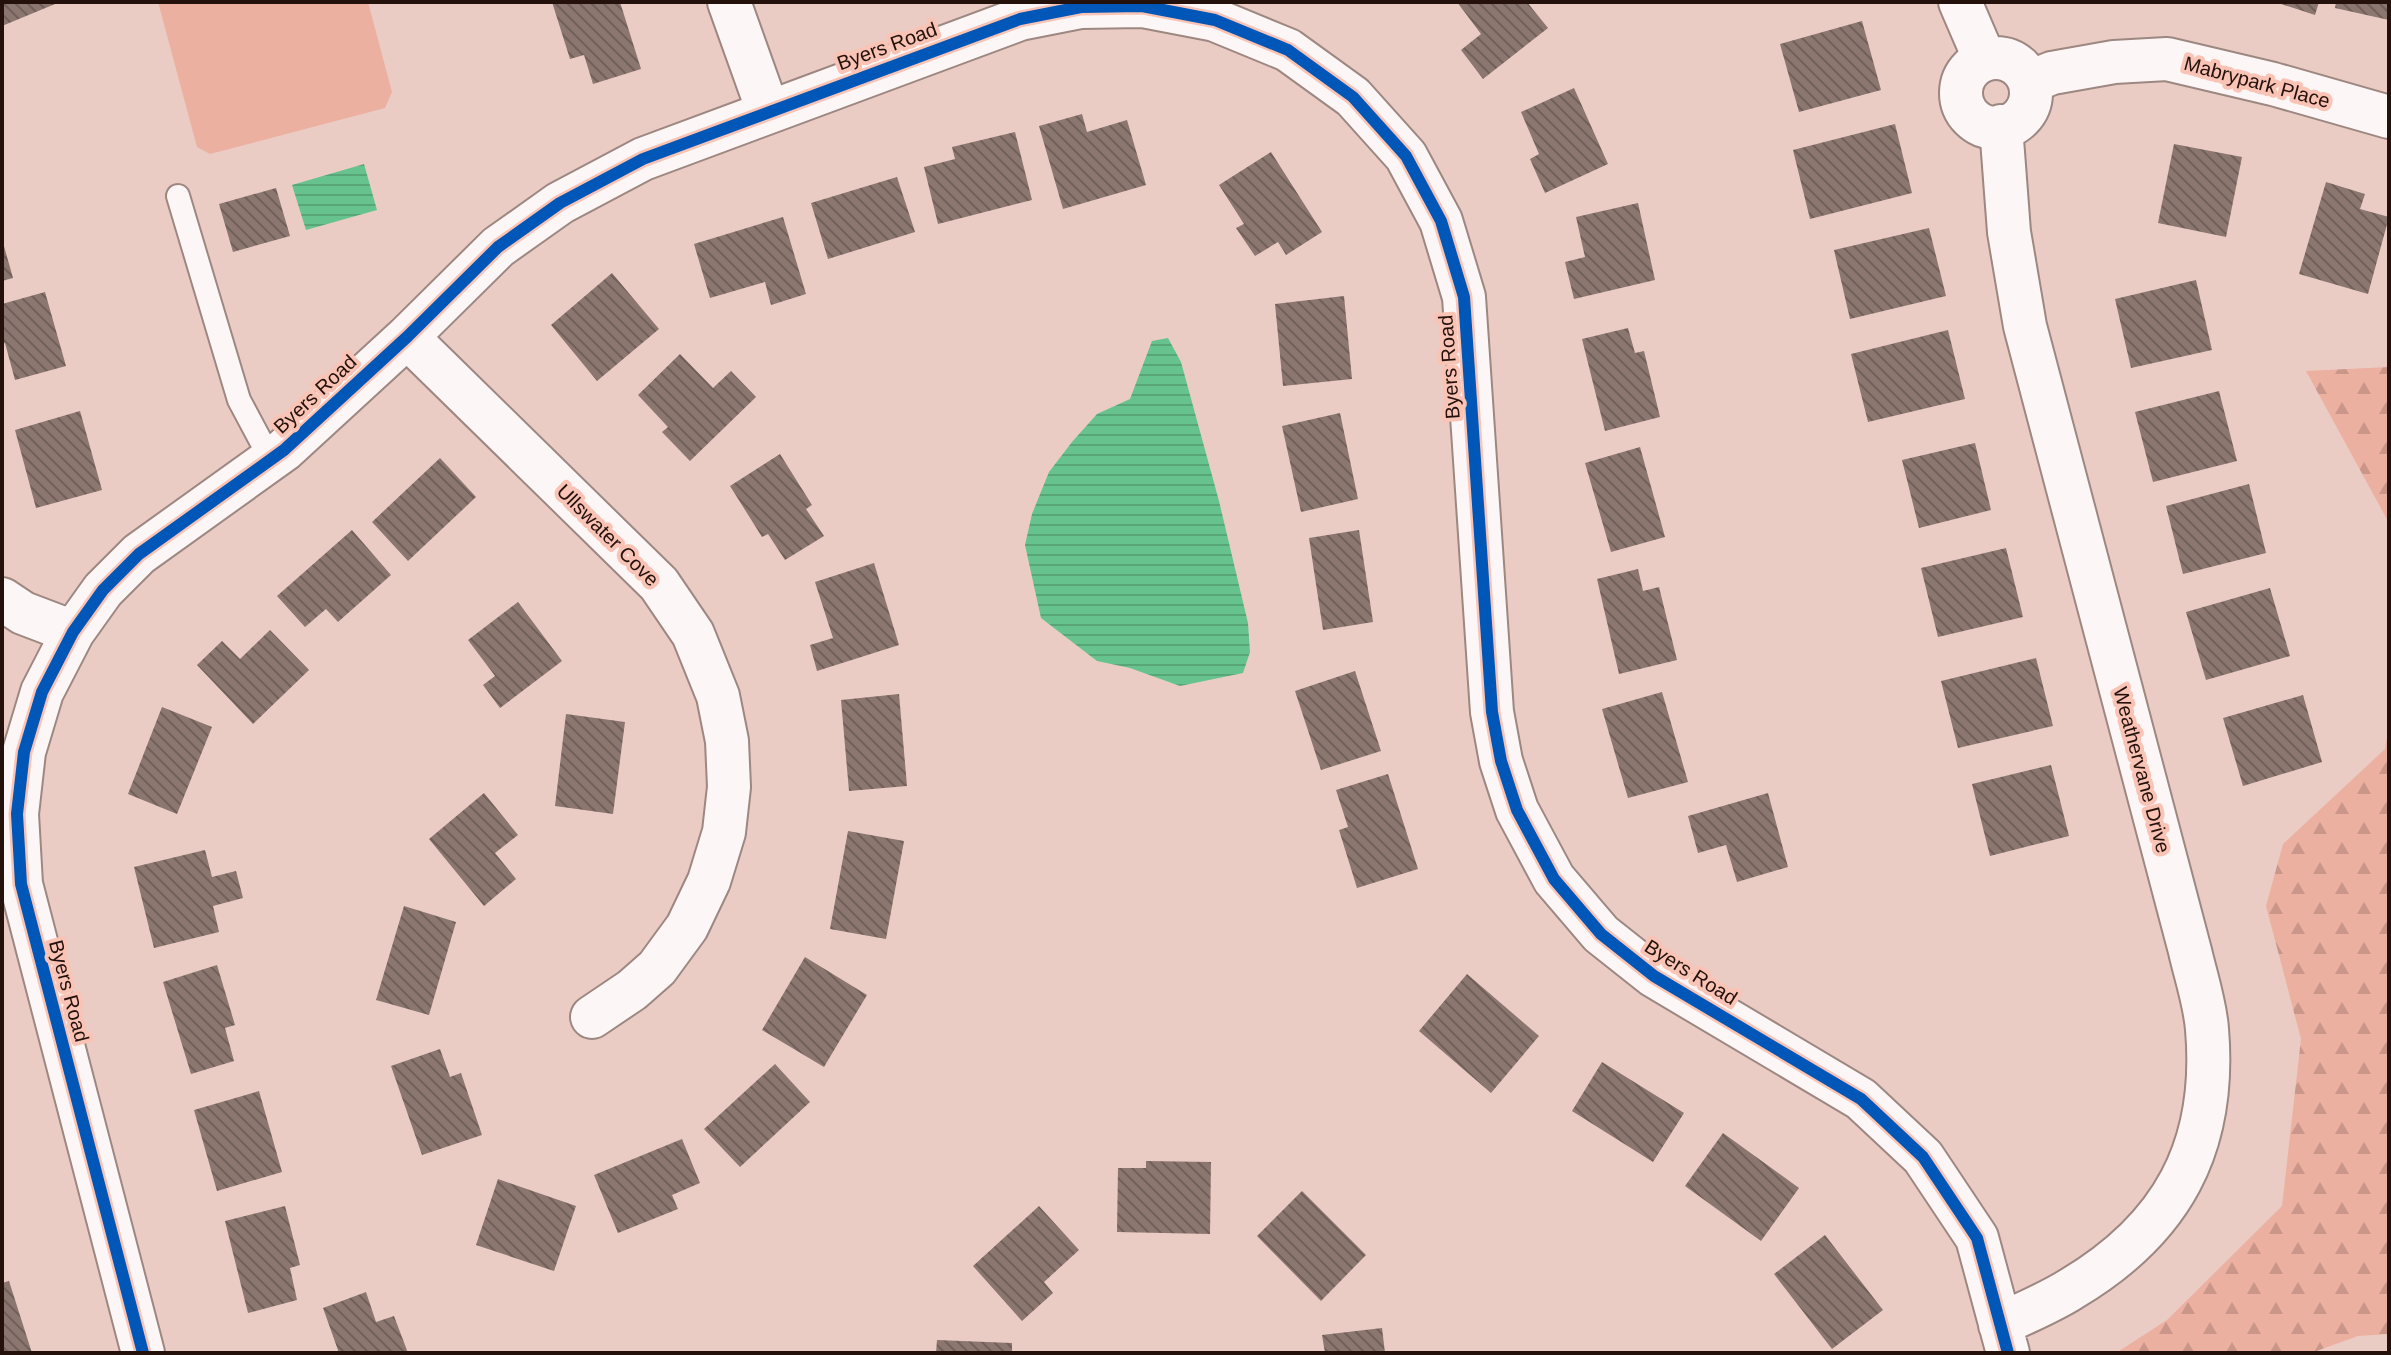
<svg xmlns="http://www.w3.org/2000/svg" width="2391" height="1355" font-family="Arial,sans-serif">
<defs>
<pattern id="forest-firs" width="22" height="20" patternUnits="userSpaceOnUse" patternTransform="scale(2)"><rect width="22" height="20" fill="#ecb0a1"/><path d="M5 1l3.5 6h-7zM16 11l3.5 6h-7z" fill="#ca9689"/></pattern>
<pattern id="water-rules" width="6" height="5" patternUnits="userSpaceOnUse" patternTransform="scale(2)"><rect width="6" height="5" fill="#66c38d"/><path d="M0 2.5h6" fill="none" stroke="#58a678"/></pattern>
<pattern id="building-back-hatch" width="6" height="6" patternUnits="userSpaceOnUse" patternTransform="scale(2)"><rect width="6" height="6" fill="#8b7670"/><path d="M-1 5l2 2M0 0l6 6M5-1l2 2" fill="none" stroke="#715f5a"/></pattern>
</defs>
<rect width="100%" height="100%" fill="#eaccc4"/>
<!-- grass -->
<path fill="#ecb0a1" d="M158 2H368L392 92 385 108 210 154 197 147Z"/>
<!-- forest -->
<path fill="url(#forest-firs)" d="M2389 367V523L2306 371Z
M2389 726V1334L2358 1336 2311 1353H2116L2167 1320 2282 1206 2301 1039 2266 906 2283 844 2385 749Z"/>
<!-- water -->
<path fill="url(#water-rules)" d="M364 164 377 210 306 230 292 185Z
M1168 338 1181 362 1219 501 1248 623 1250 652 1243 673 1180 686 1130 668 1097 661 1041 618 1025 545 1032 514 1049 472 1072 442 1097 414 1130 399 1152 341Z"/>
<!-- building -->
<path fill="url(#building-back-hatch)" d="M2 2H60L2 26Z
M552 2H620L641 69 593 84 584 55 570 59Z
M1457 2H1527L1548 28 1483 79 1461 50 1481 34Z
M2275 2H2319L2315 15Z
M2336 2H2389V20L2335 8Z
M1862 21 1881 90 1799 112 1780 44Z
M1574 88 1608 164 1545 193 1530 159 1539 154 1521 112Z
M1082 114 1087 132 1127 120 1146 185 1063 209 1039 126Z
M1895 124 1912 193 1810 219 1793 150Z
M1015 132 1032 200 938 224 924 167 955 159 952 147Z
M2174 144 2242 157 2226 237 2158 223Z
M1271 152 1322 232 1286 255 1278 242 1255 256 1236 228 1244 224 1219 185Z
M897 177 915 232 828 259 811 203Z
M2326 182 2365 194 2360 209 2389 217 2368 294 2299 274Z
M276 188 290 236 233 252 219 204Z
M1638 203 1655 280 1574 299 1565 262 1585 257 1576 217Z
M783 217 806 294 771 305 765 282 710 298 694 244Z
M1929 228 1946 296 1850 319 1834 250Z
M2 239 13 278 2 281Z
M612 273 659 329 597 381 551 325Z
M2196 280 2212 350 2131 368 2115 299Z
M45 292 66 366 15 380 5 343 2 344V304Z
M1344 296 1352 379 1283 386 1275 304Z
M1628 328 1635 353 1644 351 1660 417 1605 431 1582 339Z
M1948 330 1965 399 1868 422 1851 354Z
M680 354 713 388 731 371 756 397 690 461 662 432 668 427 638 395Z
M2219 391 2237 461 2153 482 2135 412Z
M80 411 102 490 36 508 15 430Z
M1340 413 1358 499 1301 512 1282 426Z
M1975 443 1991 510 1919 528 1902 460Z
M1640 447 1665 537 1611 552 1585 463Z
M780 454 812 505 806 509 824 536 785 560 768 534 762 537 730 486Z
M440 458 476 497 408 561 372 522Z
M2249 484 2266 553 2183 574 2166 506Z
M352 530 391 575 338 622 326 609 305 627 277 596Z
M1359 530 1373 622 1323 630 1309 538Z
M2006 548 2023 617 1938 637 1921 568Z
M874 563 899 645 817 671 810 645 833 638 815 582Z
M1638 569 1643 591 1659 587 1677 660 1619 674 1597 579Z
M2270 588 2290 656 2206 680 2186 612Z
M518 602 562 661 500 708 483 685 495 676 468 640Z
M270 630 309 670 253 724 197 665 222 641 240 659Z
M2036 658 2053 726 1958 748 1941 681Z
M1355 671 1381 751 1321 770 1295 691Z
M1662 692 1688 782 1628 798 1602 709Z
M899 694 907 786 849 791 841 700Z
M2303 695 2322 762 2243 786 2223 718Z
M162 707 212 727 177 814 128 794Z
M566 714 625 722 613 814 555 806Z
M2051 765 2069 836 1990 856 1972 784Z
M1388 774 1418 869 1357 888 1339 830 1348 827 1336 790Z
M484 793 518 835 495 853 516 879 484 906 429 839Z
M1768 793 1788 867 1737 882 1726 845 1698 853 1688 816Z
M848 831 904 841 886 939 830 929Z
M205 850 212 877 236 871 243 898 213 906 219 932 154 948 134 867Z
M404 906 456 922 429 1015 376 1000Z
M805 957 867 995 824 1067 762 1030Z
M217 965 235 1025 225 1028 234 1061 191 1074 163 982Z
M1467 974 1539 1036 1491 1093 1419 1031Z
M440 1049 450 1077 461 1073 482 1135 422 1155 391 1066Z
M1602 1062 1684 1113 1653 1162 1572 1111Z
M775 1064 810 1102 740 1167 704 1129Z
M259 1091 282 1172 217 1191 194 1110Z
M1723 1133 1799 1188 1761 1241 1685 1186Z
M682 1139 700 1183 672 1195 678 1209 618 1233 594 1175Z
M1146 1161 1211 1162 1210 1234 1117 1232 1118 1168H1146Z
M498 1179 576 1206 554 1271 476 1245Z
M1302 1191 1366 1255 1321 1301 1257 1236Z
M285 1206 300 1265 290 1268 297 1300 248 1313 225 1221Z
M1039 1206 1079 1250 1044 1282 1053 1293 1022 1321 973 1266Z
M1825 1235 1883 1310 1832 1349 1774 1274Z
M9 1281 32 1353H2V1283Z
M366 1292 376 1322 394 1316 408 1353H339L323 1308Z
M1382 1328 1385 1353H1325L1322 1335Z
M937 1340 1012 1343V1353H936Z"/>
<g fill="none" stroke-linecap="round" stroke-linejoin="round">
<!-- service casing -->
<g stroke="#9d8781" stroke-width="26">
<path id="service" d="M178 196 239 400 271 460"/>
</g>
<!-- minor casing -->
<g stroke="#9d8781" stroke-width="46">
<path id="minor" d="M729 2 768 111
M1960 2 1985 60
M1961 93a35 35 0 1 1 70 0a35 35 0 1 1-70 0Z
M2030 82 2052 73 2114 62 2167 59 2273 84 2389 117
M407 337 659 584 693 634 718 696 727 741 729 787 724 832 709 881 687 927 657 968 632 990 592 1017
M2 599 23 613 73 632
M2000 1325C2023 1313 2049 1303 2071 1289 2172 1229 2217 1147 2207 1029 2205 1003 2196 977 2190 951L2025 326 2009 232 2001 126
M143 1353 21 884 17 814 24 752 42 692 73 632 103 590 139 554 284 450 407 337 498 247 560 203 643 159 1020 19 1081 7 1142 6 1215 20 1288 50 1353 97 1406 156 1441 221 1464 297 1492 712 1501 761 1517 810 1554 879 1601 934 1654 976 1861 1099 1923 1157 1977 1238 2008 1353"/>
</g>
<!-- service -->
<use href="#service" stroke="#fcf7f6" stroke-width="22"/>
<!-- minor -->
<use href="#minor" stroke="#fcf7f6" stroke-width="42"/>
<!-- cycleway casing -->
<g stroke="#f9c4b5" stroke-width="17">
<path id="cycleway" d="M143 1353 21 884 17 814 24 752 42 692 73 632 103 590 139 554 284 450 407 337 498 247 560 203 643 159 1020 19 1081 7 1142 6 1215 20 1288 50 1353 97 1406 156 1441 221 1464 297 1492 712 1501 761 1517 810 1554 879 1601 934 1654 976 1861 1099 1923 1157 1977 1238 2008 1353"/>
</g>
<!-- cycleway -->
<use href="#cycleway" stroke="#0057b8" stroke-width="12"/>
</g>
<g text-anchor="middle" stroke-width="8" stroke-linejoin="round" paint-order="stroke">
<!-- street labels -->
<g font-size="20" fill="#24110c" stroke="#f9c4b5">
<text transform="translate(887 46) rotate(-20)" y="7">Byers Road</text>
<text transform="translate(2257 82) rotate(15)" y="7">Mabrypark Place</text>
<text transform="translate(1449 367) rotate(-94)" y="7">Byers Road</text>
<text transform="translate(315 394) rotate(-43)" y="7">Byers Road</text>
<text transform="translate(608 535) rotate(45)" y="7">Ullswater Cove</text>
<text transform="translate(2142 770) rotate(75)" y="7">Weathervane Drive</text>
<text transform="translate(1691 972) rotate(32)" y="7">Byers Road</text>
<text transform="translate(69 991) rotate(75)" y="7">Byers Road</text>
</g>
</g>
<!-- border -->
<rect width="2391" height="1355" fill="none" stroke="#24110c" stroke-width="8"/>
</svg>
